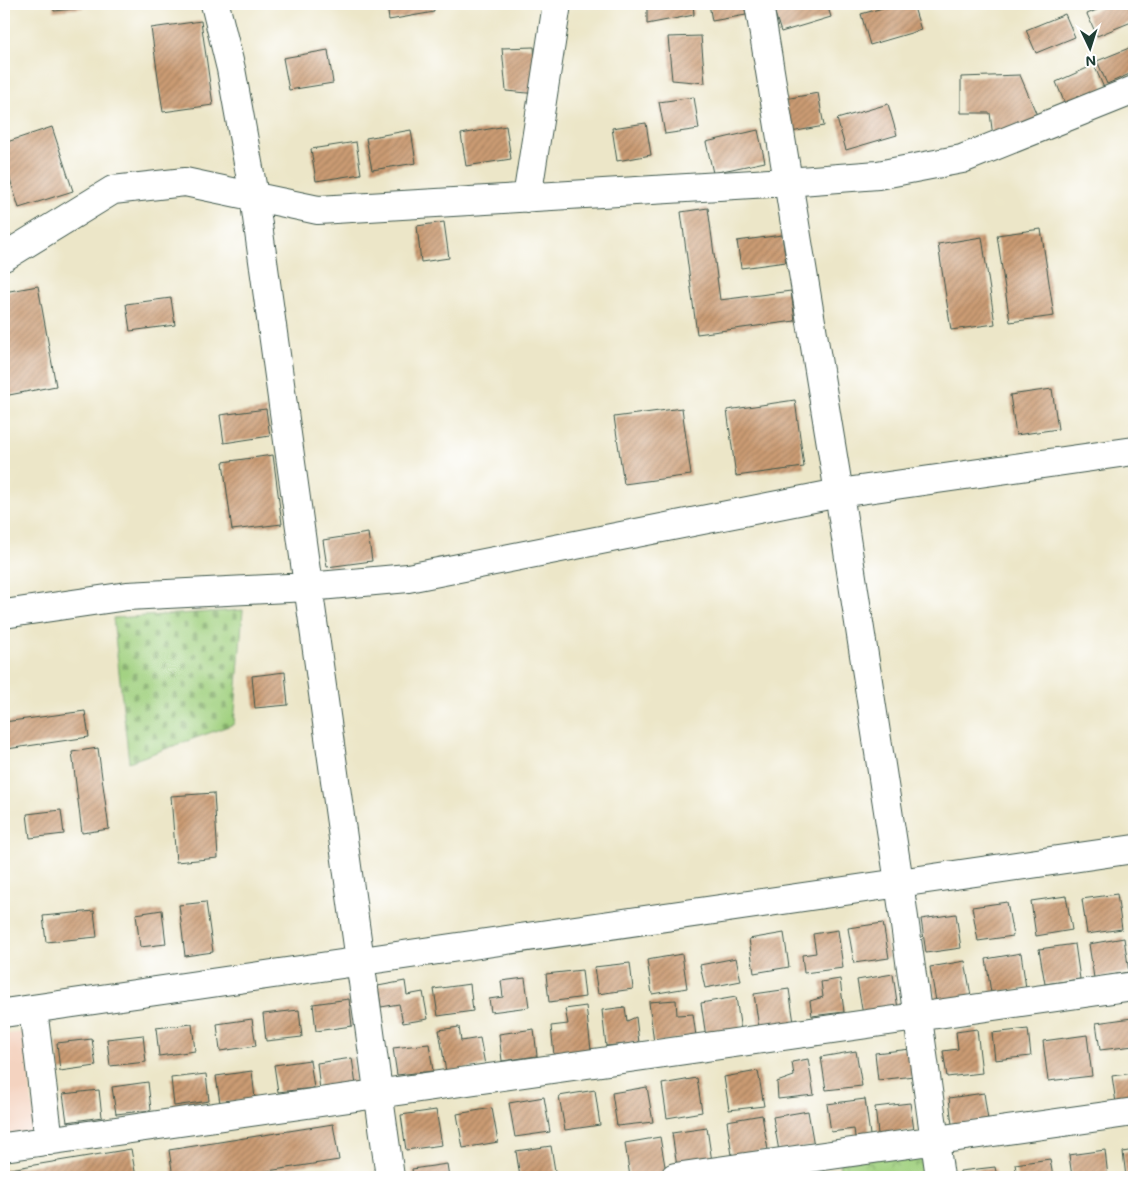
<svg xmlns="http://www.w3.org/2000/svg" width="1138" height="1181" font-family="Mali,sans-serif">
<defs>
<pattern id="cemetery-stones" width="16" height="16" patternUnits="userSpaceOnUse" patternTransform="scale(1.25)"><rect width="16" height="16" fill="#a0d07f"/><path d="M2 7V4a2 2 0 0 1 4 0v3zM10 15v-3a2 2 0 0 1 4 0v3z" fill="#82aa69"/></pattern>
<pattern id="park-crowns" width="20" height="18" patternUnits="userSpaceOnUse" patternTransform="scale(1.25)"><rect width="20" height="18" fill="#a0d07f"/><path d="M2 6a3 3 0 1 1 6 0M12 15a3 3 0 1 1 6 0" fill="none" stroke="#82aa69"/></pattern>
<pattern id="building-hatch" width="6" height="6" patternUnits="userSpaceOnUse" patternTransform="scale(1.25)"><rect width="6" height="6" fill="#cb9b73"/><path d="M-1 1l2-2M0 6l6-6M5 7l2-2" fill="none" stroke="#a4805f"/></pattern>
</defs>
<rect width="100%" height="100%" fill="#fff"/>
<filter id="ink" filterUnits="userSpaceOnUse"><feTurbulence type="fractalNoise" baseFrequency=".02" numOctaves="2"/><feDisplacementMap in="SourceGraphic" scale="10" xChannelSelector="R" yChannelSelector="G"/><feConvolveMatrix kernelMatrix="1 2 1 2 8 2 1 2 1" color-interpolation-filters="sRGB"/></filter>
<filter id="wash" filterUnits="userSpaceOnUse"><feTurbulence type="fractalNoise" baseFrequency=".0096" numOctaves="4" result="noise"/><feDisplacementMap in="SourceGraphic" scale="20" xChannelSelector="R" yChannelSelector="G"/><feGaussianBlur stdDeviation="1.12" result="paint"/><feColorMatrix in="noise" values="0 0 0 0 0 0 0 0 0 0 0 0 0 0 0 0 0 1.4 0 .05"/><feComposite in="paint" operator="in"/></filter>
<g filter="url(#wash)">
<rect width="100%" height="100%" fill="#ece6c8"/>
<!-- built -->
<path fill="#f4d3c0" d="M24 1032 36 1135 4 1139V1035Z"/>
<!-- cemetery -->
<path fill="url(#cemetery-stones)" stroke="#60865a" d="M243 610 234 724 129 762 113 618Z"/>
<!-- park -->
<path fill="url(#park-crowns)" stroke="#60865a" d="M927 1149 932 1177H841L839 1162Z"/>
<g id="blocks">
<!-- building -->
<path fill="url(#building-hatch)" d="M53 4H82L83 8 54 11Z
M387 4H433L434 12 389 20Z
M647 4H693L694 15 647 24Z
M709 4H744L746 15 712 21Z
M772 4H827L831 17 781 32Z
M897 4H913L921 30 870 45 861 14Z
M1111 4H1128L1134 21 1097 36 1087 14Z
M1065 14 1075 37 1036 53 1026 30Z
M201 21 213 105 163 112 151 28Z
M701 36 705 83 672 80 668 37Z
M1134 46V72L1107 84 1097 61Z
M534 47 538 94 506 91 502 48Z
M328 50 333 83 289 90 283 58Z
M1094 65 1104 88 1065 104 1056 82Z
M1020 75 1039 120 993 137 990 113H961V77Z
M818 93 824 126 791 132 785 99Z
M694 97 699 129 665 134 659 102Z
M888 104 897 135 846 150 837 119Z
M646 123 651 155 617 161 612 128Z
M506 126 511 159 466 166 461 134Z
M52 127 73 191 19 208 4 160V143Z
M411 130 416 163 372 170 366 138Z
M758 130 765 162 713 173 706 142Z
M356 142 361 174 316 181 311 149Z
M708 208 720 300 791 291 795 321 697 334 681 212Z
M444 222 449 258 421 262 417 226Z
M1041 229 1054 316 1010 322 997 235Z
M782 235 786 262 741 268 737 241Z
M982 237 995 324 951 330 938 244Z
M38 286 56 386 4 396V292Z
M171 298 175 325 130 331 126 304Z
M1052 389 1058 429 1016 435 1010 395Z
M795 400 804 467 736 476 727 410Z
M682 408 691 475 624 484 614 417Z
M266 409 270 436 224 443 220 415Z
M273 455 282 524 232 530 223 462Z
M368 533 372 561 327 567 323 540Z
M285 672 288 705 255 708 252 676Z
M85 711 89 737 7 749 4 722Z
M98 748 109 829 82 833 72 752Z
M214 793 218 858 176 862 171 796Z
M61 810 64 834 30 838 27 814Z
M1117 894 1122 929 1087 934 1082 899Z
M1066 896 1072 930 1036 936 1031 901Z
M206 902 213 952 185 956 179 905Z
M1007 902 1013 936 978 941 972 907Z
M162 910 166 944 140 947 136 914Z
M94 911 97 937 46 942 43 916Z
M956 914 961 948 926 953 921 919Z
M883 923 889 958 854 963 848 928Z
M838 930 843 968 804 973 802 955 816 953 813 934Z
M784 933 789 967 754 973 749 939Z
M1124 938 1129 972 1094 978 1089 944Z
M1075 944 1080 979 1045 984 1039 949Z
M1021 953 1026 988 991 993 986 959Z
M682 954 687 988 652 994 647 960Z
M736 958 741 981 705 988 700 965Z
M965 961 971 996 936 1001 930 967Z
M630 963 633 989 598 994 594 967Z
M582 970 585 997 549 1002 546 974Z
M893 974 898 1009 863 1015 857 980Z
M525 978 529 1007 491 1012 489 999 503 997 501 981Z
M840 979 844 1012 812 1016 810 1001 823 997 821 982Z
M405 981 407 995 423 992 428 1019 403 1023 399 1004 381 1007 378 986Z
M470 984 473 1011 438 1016 434 989Z
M789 989 794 1023 759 1028 754 994Z
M736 997 741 1031 706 1037 701 1003Z
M349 999 352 1026 316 1031 313 1004Z
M676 1000 677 1015 693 1014 696 1036 654 1043 649 1002Z
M586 1006 591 1050 554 1055 551 1026 568 1024 565 1009Z
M625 1007 627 1021 636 1017 639 1043 606 1046 602 1010Z
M299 1010 302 1037 266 1041 263 1014Z
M1132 1018 1134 1046 1100 1050 1096 1023Z
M252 1019 256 1046 220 1051 217 1024Z
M192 1024 195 1051 159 1056 156 1028Z
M459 1027 461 1041 480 1038 485 1065 446 1072 439 1030Z
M534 1029 537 1056 502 1061 499 1034Z
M977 1029 982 1073 947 1077 943 1051 958 1049 956 1032Z
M1028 1029 1031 1056 995 1060 992 1033Z
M143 1035 146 1062 110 1066 107 1039Z
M1087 1035 1092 1076 1048 1081 1043 1041Z
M92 1039 96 1066 60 1071 57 1043Z
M429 1044 433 1071 397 1075 393 1048Z
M911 1049 914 1076 878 1080 875 1053Z
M856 1051 862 1086 826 1090 821 1057Z
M352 1058 356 1085 320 1090 317 1063Z
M808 1059 814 1095 778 1099 777 1082 794 1076 792 1062Z
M310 1060 314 1088 278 1092 274 1065Z
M252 1071 255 1099 220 1103 216 1076Z
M758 1071 764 1106 729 1110 724 1077Z
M1134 1073V1101L1116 1103 1112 1076Z
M206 1074 209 1101 174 1106 171 1078Z
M697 1078 702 1112 667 1118 662 1084Z
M148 1082 151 1110 116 1114 112 1087Z
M647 1087 653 1122 617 1126 612 1093Z
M99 1090 102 1117 67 1122 63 1094Z
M595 1090 600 1125 565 1130 559 1096Z
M984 1093 988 1120 952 1125 949 1098Z
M544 1097 550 1132 515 1137 509 1103Z
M865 1099 871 1142 856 1144 854 1129 831 1132 827 1104Z
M910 1103 914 1130 878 1134 875 1107Z
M492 1108 498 1142 463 1148 457 1114Z
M436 1110 442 1145 406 1150 401 1115Z
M808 1111 814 1146 779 1151 773 1117Z
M762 1115 768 1150 732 1155 727 1121Z
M333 1124 339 1160 229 1177H173L169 1150Z
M707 1128 712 1162 677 1167 672 1133Z
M660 1137 666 1172 630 1177 625 1143Z
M551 1146 556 1177H520L516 1151Z
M131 1149 136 1177H4V1170Z
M1105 1150 1108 1177H1072L1069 1155Z
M1134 1150V1177H1126L1123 1152Z
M1050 1159 1053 1177H1017L1015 1164Z
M447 1164 449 1177H413L412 1169Z
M995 1167 997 1177H960V1171Z"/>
</g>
</g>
<g filter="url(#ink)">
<use href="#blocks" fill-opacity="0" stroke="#3e564a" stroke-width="1"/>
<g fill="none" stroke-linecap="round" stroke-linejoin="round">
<!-- minor casing -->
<g stroke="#3e564a" stroke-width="30">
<path id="minor" d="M215 4 231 69 254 196 390 1177
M759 4 839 493 899 882 940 1177
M527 198 557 4
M4 257 113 190 185 182 318 210 787 182 878 175 962 159 1134 90
M4 614 127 596 308 587 408 578 839 493 1134 451
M33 1009 49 1141
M4 1013 1134 849
M4 1147 1134 986
M675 1177 1134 1112"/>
</g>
<!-- minor -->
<use href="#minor" stroke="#fff" stroke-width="28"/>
</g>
</g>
<!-- margin -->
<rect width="1138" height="1181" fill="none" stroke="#fff" stroke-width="20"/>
<!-- north arrow -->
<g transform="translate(1090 48) rotate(176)" stroke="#ffffff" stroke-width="4" paint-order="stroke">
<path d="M0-4L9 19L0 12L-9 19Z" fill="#1f3d34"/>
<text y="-8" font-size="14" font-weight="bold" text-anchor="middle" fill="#1f3d34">N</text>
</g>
</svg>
